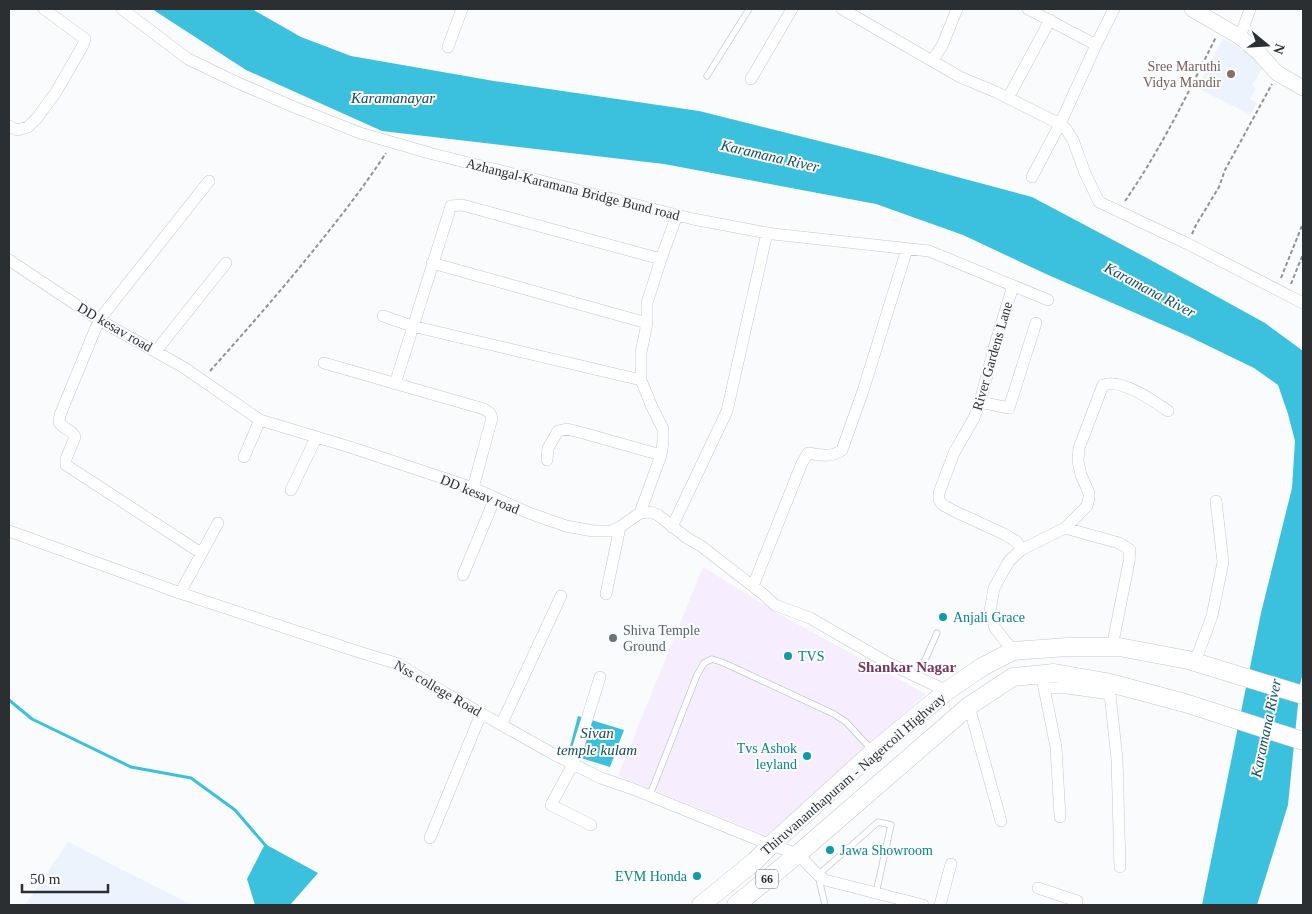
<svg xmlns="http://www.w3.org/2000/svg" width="1312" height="914" font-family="Georgia,serif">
<rect width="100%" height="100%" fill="#fafbfd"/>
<!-- built -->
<path fill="#ecf3fd" d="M1223 38 1266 63 1252 85 1256 89 1250 99 1257 103 1251 115 1197 88Z
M68 842 192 905H25Z"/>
<!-- industrial -->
<path fill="#f6edfe" d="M703 567 781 615 926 694 767 836 618 776Z"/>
<!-- water -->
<path fill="#3bc1dd" d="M152 9H252L301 37 351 56 494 81 699 111 879 156 1032 197 1147 258 1265 323 1303 351V673L1300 684 1288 805 1257 905H1202L1261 613 1292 488 1295 441 1288 414 1278 385 1254 368 1188 336 1046 274 963 235 876 204 664 164 382 131 246 70Z
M578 716 624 730 610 767 568 754Z
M265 844 318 873 290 905H255L247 879Z"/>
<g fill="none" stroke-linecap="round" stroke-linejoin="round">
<!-- stream -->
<path stroke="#3bc1dd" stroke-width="3" d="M9 700 32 719 131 767 191 778 235 810 266 846"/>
<!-- lane casing -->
<g stroke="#c1c8d0" stroke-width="7">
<path id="lane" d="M707 76 749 9
M918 676 937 633
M650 795 697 675 704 663 712 659 724 663 834 714 846 722 871 749
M825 905 818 875 878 822 891 825 876 893"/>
</g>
<!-- street casing -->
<g stroke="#c1c8d0" stroke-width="12">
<path id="street" d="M122 9 188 59 236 82 294 107 360 133 433 154 693 219 773 234 929 251 1048 300
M842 9 960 77 996 92 1060 124 1032 177
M1028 9 1096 45
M1114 9 1096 45 1060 124 1066 129 1073 140 1085 173 1099 202 1188 244 1303 303
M1240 37 1250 9
M448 47 462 9
M932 61 942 46 957 9
M751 79 792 9
M1008 98 1050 20
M9 126 17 130 28 127 37 118 56 92 82 47 85 39 44 9
M9 260 99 320 183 367 260 420 353 448 473 488 529 513 566 526 593 531H612L620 527 640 513 650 512 658 515 687 538 701 546 763 594 775 605 810 618 888 663 947 691
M432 263 647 323
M1013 286 996 341 980 402 974 418 954 453 939 493V500L943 505 956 512 1004 534 1017 542 1021 550
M383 316 412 326 641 380
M156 351 226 263
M324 363 484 409 490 413 492 418 473 488
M395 384 451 206 462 205 661 259
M980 402 1009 408 1036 323
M244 457 260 420
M547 460 548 448 558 431 567 429 583 433 661 455
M291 490 316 438
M640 513 661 455 663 442V429L652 407 641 380V353L647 323V303L661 259 677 215
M672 527 727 411 767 233
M1065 528 1119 543 1130 550 1129 562 1112 647
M9 531 180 593 359 652 399 664 445 693 555 755 601 778 633 789 771 845 798 854 818 875 825 880 923 905
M201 553 66 465V459L75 437C73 429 63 430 59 422L60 415 99 320 209 181
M463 575 495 498
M753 586 802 463 808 453C821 455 831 458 842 450L863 391 907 249
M180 593 218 523
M606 594 620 527
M1013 651 995 628 990 611 994 588 1009 561 1021 550 1065 528 1087 506 1089 498V493L1081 475 1078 461 1079 448 1103 385C1121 378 1154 401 1168 411
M1195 662 1212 616 1223 562 1216 501
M1041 674 1044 688H1067L1110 694 1117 759 1120 867
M1044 688 1056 747 1060 817
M969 706 1001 821
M501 725 561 596
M591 825 551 805 573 764 600 677
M430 838 481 714
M1038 888 1077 901V905
M940 905 951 864"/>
</g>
<!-- secondary casing -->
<g stroke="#c1c8d0" stroke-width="16">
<path id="secondary" d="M1192 9 1240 37 1258 52 1277 73 1303 88"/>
</g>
<!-- primary casing -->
<g stroke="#c1c8d0" stroke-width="19">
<path id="primary" d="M701 905 755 861 771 845 873 752 947 691 982 667 1013 651 1068 647H1119L1188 660 1303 695
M736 905 798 854 969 706 1013 677 1054 673 1106 682 1185 703 1303 741"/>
</g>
<!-- path -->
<path stroke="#919395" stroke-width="2" stroke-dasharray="4 2.5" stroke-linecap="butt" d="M1125 201C1161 149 1188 93 1216 37
M1192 234 1196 225 1219 187 1225 170 1272 84
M1281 278 1303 223
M1291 284 1303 254
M210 371C252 324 293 277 332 227 351 203 369 179 386 153"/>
<!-- lane -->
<use href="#lane" stroke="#fff" stroke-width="5.5"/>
<!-- street -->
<use href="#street" stroke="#fff" stroke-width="11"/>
<!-- secondary -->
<use href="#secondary" stroke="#fff" stroke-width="15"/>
<!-- primary -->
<use href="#primary" stroke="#fff" stroke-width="18"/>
</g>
<!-- markers -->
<circle fill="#8d6e63" stroke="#fafbfd" stroke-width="2" cx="1231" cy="74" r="5"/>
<g fill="#0f9aa8" stroke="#fafbfd" stroke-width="2">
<circle cx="943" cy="617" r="5"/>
<circle cx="788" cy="656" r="5"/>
<circle cx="807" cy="756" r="5"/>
<circle cx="830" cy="850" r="5"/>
<circle cx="697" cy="876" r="5"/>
</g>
<circle fill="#6b7280" stroke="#fafbfd" stroke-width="2" cx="613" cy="638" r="5"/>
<g text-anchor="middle" stroke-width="4" stroke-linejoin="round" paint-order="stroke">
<!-- shield labels -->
<rect fill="#fafbfd" stroke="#6a6c6f" stroke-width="1" x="756" y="869.5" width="22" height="19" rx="4"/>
<g font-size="12" font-weight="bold" fill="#2c2f32">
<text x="767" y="883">66</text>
</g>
<!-- education labels -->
<g font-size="14" fill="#785e54" stroke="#fafbfd" text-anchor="end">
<text x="1221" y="71">Sree Maruthi<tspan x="1221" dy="16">Vidya Mandir</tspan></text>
</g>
<!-- street labels -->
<g font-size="14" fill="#2c2f32" stroke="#fafbfd">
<text transform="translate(573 189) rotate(14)" y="5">Azhangal-Karamana Bridge Bund road</text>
<text transform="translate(115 327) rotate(30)" y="5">DD kesav road</text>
<text transform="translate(992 356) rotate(-74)" y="5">River Gardens Lane</text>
<text transform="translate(480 494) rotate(22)" y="5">DD kesav road</text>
<text transform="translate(438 688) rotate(30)" y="5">Nss college Road</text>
<text transform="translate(853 774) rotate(-41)" y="5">Thiruvananthapuram - Nagercoil Highway</text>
</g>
<!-- culture labels -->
<g font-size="14" fill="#0d838f" stroke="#fafbfd" text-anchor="start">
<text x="953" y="622">Anjali Grace</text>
<text x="798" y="661">TVS</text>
<text x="797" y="753" text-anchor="end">Tvs Ashok<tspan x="797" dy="16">leyland</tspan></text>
<text x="840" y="855">Jawa Showroom</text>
<text x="687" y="881" text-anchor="end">EVM Honda</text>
</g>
<!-- worship labels -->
<g font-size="14" fill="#5b616d" stroke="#fafbfd" text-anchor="start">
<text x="623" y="635">Shiva Temple<tspan x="623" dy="16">Ground</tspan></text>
</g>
<!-- water labels -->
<g font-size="15" font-style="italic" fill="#164d59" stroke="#fafbfd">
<text x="393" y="103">Karamanayar</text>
<text transform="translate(770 156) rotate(13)" y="5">Karamana River</text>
<text transform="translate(1150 290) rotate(28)" y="5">Karamana River</text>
<text transform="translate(1266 728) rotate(-78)" y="5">Karamana River</text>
<text x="597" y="738">Sivan<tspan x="597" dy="17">temple kulam</tspan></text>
</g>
<!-- neighbourhood labels -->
<g font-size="15" font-weight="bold" fill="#77375b" stroke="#fafbfd">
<text x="907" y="672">Shankar Nagar</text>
</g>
</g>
<!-- border -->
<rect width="1312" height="914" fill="none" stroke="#2c2f32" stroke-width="20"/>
<!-- north arrow -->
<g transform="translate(1267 45) rotate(108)" stroke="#fafbfd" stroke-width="4" paint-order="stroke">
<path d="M0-4L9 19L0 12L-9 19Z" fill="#2c2f32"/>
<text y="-8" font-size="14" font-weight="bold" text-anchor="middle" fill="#2c2f32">N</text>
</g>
<!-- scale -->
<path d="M22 884v8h86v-8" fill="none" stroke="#2c2f32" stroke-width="2.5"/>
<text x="30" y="884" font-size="15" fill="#2c2f32" stroke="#fafbfd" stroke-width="4" paint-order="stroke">50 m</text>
</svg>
